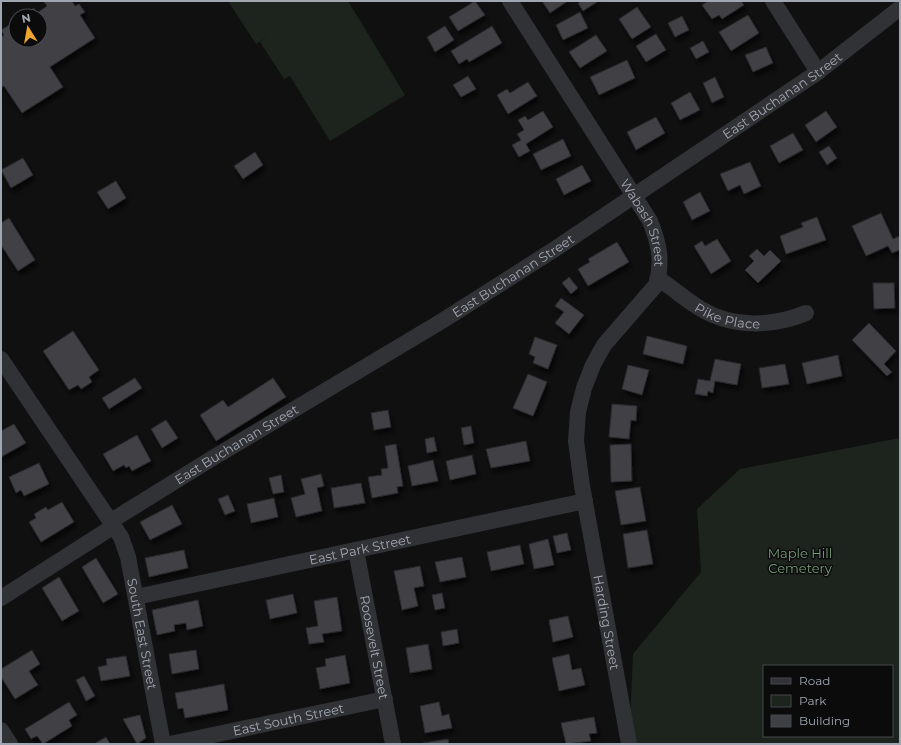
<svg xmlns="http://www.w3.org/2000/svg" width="901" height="745" font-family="Montserrat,sans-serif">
<defs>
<filter id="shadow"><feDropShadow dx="2.5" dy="4.5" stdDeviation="2" flood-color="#0009"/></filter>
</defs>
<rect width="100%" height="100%" fill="#101011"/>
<!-- green -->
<path fill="#1c241d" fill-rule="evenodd" d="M228 1H348L405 95 330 141 290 76 284 79 260 42 268 36 256 44Z
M900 438V744H629L633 654 701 572 697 509 740 469ZM764 666H892V736H764Z"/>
<!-- building -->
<path fill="#3f4044" stroke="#2a2a2d" filter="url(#shadow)" d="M46 1H72L75 6 79 4 85 12 80 15 95 38 50 67 63 87 22 113 4 86 1 88V37L4 35 1 30 13 23 16 26V40H40V16L23 15 34 8 37 13 47 6 44 2Z
M475 1 485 15 458 31 449 17Z
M542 1H568L550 13Z
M581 1H596L597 2 583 11 578 3Z
M708 1H741L744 5 722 19 719 15 712 19 702 5Z
M637 7 651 27 632 39 619 19Z
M580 12 588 28 563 40 556 25Z
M748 15 759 33 731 51 719 32Z
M682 16 689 30 675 37 668 23Z
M445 26 454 40 435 52 427 37Z
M492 26 502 43 469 62 467 59 459 64 451 51Z
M656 34 666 50 646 62 636 46Z
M596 35 607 51 580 68 569 52Z
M703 41 709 52 696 59 690 48Z
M766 47 773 63 753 72 745 55Z
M627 60 635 78 599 95 590 77Z
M468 76 476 89 461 97 453 85Z
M715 77 724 97 712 103 703 83Z
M528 82 537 96 508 114 497 95 507 89 510 93Z
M690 92 700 110 680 120 671 103Z
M543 111 553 127 526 144 530 151 519 157 512 145 521 140 517 134 524 130 518 120 525 116 528 120Z
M826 111 837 127 816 142 805 125Z
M656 117 665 133 636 150 627 132Z
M793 133 803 150 779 163 770 146Z
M563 139 571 156 541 170 533 154Z
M829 146 837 158 827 165 819 152Z
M255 152 263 165 243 179 234 166Z
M23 158 33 175 11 188 1 170Z
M750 162 761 186 744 194 740 185 728 191 720 174Z
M582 165 591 181 564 195 556 179Z
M116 181 126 198 108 209 97 192Z
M700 192 710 211 692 220 683 202Z
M881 213 893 239 900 236V250L892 253 888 246 866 256 852 226Z
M817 217 826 240 786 254 780 236 803 227 801 223Z
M9 218 35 260 18 271 1 245V223Z
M717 239 731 261 711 274 694 246 702 241 705 246Z
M617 242 629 262 588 286 578 269 590 262 588 259Z
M757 249 764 256 770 250 781 261 758 283 745 270 754 261 749 256Z
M569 277 578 288 571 294 562 283Z
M873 283H894L895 308 874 309Z
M561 298 584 315 569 334 555 323 564 312 555 306Z
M869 323 896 351 884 364 892 372 887 376 852 340Z
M73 331 99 370 89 377 92 382 81 389 78 385 69 390 43 351Z
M647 336 687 346 683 364 643 354Z
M535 337 557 345 548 369 533 363 535 357 529 354Z
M838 355 842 376 807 384 802 363Z
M715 359 741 364 737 385 715 381 713 393 708 391 707 396 695 394 698 379 710 381Z
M785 364 789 384 762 388 759 368Z
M628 365 649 370 642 395 622 389Z
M528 374 547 382 533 416 513 408Z
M135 378 142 388 109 409 102 398Z
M273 378 286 397 216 441 200 415 223 400 228 407Z
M612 404 637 406 636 421 631 420 629 439 609 437Z
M388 410 391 427 374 430 371 413Z
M166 420 178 438 162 448 151 429Z
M14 424 26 443 1 457V431Z
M471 426 474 443 464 445 461 428Z
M137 435 151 461 132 471 129 466 126 468 124 465 113 471 103 454Z
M434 437 437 451 427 453 425 439Z
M526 441 530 461 491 468 486 449Z
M396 444 403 486 397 487 398 493 372 498 368 477 382 475 381 469 388 468 385 446Z
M631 444 632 481 611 482 610 445Z
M472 455 476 474 450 480 446 461Z
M433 460 438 481 412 486 408 466Z
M39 463 49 484 24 496 21 490 16 493 9 477Z
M321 474 324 486 317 488 322 511 296 517 291 498 305 494 301 479Z
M281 475 284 492 273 494 269 478Z
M361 483 365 503 334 508 331 488Z
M640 487 646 521 621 525 615 491Z
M228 495 235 511 225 515 218 499Z
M274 498 278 517 251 523 247 504Z
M62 502 74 522 41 542 29 522 36 518 34 514 46 507 48 510Z
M172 505 182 524 150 540 140 522Z
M647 530 653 564 628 568 623 534Z
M567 533 571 550 557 553 553 536Z
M548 539 554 565 534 569 529 544Z
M520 545 524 564 491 571 487 552Z
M184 550 188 568 149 577 145 558Z
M462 557 466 577 440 582 435 562Z
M96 558 118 594 103 603 82 567Z
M420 566 424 586 414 588 418 606 402 610 394 571Z
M59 577 79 611 62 621 42 588Z
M442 593 445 608 435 610 432 595Z
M293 594 297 613 270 619 266 600Z
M337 597 342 631 322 634 324 642 309 644 306 628 318 626 314 601Z
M198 600 203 626 187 630 186 623 174 625 175 631 157 635 152 610Z
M568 616 573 637 553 642 549 620Z
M457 629 459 643 443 646 441 632Z
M428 644 432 669 410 673 406 648Z
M32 650 40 664 29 671 38 685 15 699 1 677V669Z
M196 650 199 669 172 674 169 654Z
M569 654 572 670 581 668 585 685 559 691 552 658Z
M345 655 350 683 320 689 316 668 326 666 325 659Z
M126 656 130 676 101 681 98 667 107 665 106 659Z
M84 676 95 696 86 701 76 680Z
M224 684 228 710 185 718 183 708 178 709 175 693Z
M69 702 77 715 69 720 72 726 43 744 37 736 31 739 25 729Z
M439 702 442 716 449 714 452 728 425 733 420 706Z
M140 715 146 738 137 744 123 719Z
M594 717 597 733 589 734 591 741 566 744 561 723Z
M106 737 110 744H94Z
M448 739 449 744H423V743Z"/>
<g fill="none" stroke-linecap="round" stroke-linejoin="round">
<!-- street -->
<g stroke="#313236" stroke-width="16">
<path id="s1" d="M510 1 650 221C659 243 663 262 656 285L604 345 593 365 584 388 578 412 576 441 582 486 629 744"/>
<path d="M773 1 818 72"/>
<path id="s2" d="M658 278C672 288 686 300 701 309 733 328 772 327 806 313"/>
<path id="s3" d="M1 359 121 537 128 557 163 744"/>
<path id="s4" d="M111 521 211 459 442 321 555 249 818 72 900 8"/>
<path id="s5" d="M356 550 393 744"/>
<path id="s6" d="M136 597 585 501"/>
<path d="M1 598 114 526"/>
<path d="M1 730 10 744"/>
<path id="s7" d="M170 744 385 699"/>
</g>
</g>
<g text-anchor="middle" stroke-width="3" stroke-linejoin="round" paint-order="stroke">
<!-- street labels -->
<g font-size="13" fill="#a1a7b2" stroke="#0b0b0c">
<text dy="5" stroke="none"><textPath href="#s4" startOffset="795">East Buchanan Street</textPath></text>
<text dy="5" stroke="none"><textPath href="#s1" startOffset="260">Wabash Street</textPath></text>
<text dy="5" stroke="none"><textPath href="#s4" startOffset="471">East Buchanan Street</textPath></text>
<text dy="5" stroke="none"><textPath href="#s2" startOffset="81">Pike Place</textPath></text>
<text dy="5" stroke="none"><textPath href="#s4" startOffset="147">East Buchanan Street</textPath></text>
<text dy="5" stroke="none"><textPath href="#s6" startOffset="229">East Park Street</textPath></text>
<text dy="5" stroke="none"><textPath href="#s1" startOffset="691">Harding Street</textPath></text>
<text dy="5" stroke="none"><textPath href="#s3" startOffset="314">South East Street</textPath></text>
<text dy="5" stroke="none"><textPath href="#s5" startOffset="99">Roosevelt Street</textPath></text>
<text dy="5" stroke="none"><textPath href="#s7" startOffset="121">East South Street</textPath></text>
</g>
<!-- park labels -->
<g font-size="13" fill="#789d79" stroke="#0b0b0c">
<text x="800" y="558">Maple Hill<tspan x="800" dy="15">Cemetery</tspan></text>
</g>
</g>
<!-- border -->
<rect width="901" height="745" fill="none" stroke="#a1a7b2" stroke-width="4"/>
<!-- legend -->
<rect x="763" y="665" width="130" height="72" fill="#0b0b0c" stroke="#47494e"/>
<rect x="771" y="678" width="20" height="6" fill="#313236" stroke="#47494e"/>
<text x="799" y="685" font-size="12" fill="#a1a7b2">Road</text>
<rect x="771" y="695" width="20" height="12" fill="#1c241d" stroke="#47494e"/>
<text x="799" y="705" font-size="12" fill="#a1a7b2">Park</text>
<rect x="771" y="715" width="20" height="12" fill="#3f4044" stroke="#47494e"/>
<text x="799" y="725" font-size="12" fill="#a1a7b2">Building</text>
<!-- north arrow -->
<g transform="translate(28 28) rotate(349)"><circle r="19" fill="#0b0b0c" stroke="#47494e"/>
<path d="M0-3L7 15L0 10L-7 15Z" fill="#eea52b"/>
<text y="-6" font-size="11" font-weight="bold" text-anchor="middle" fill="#a1a7b2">N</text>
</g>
</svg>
